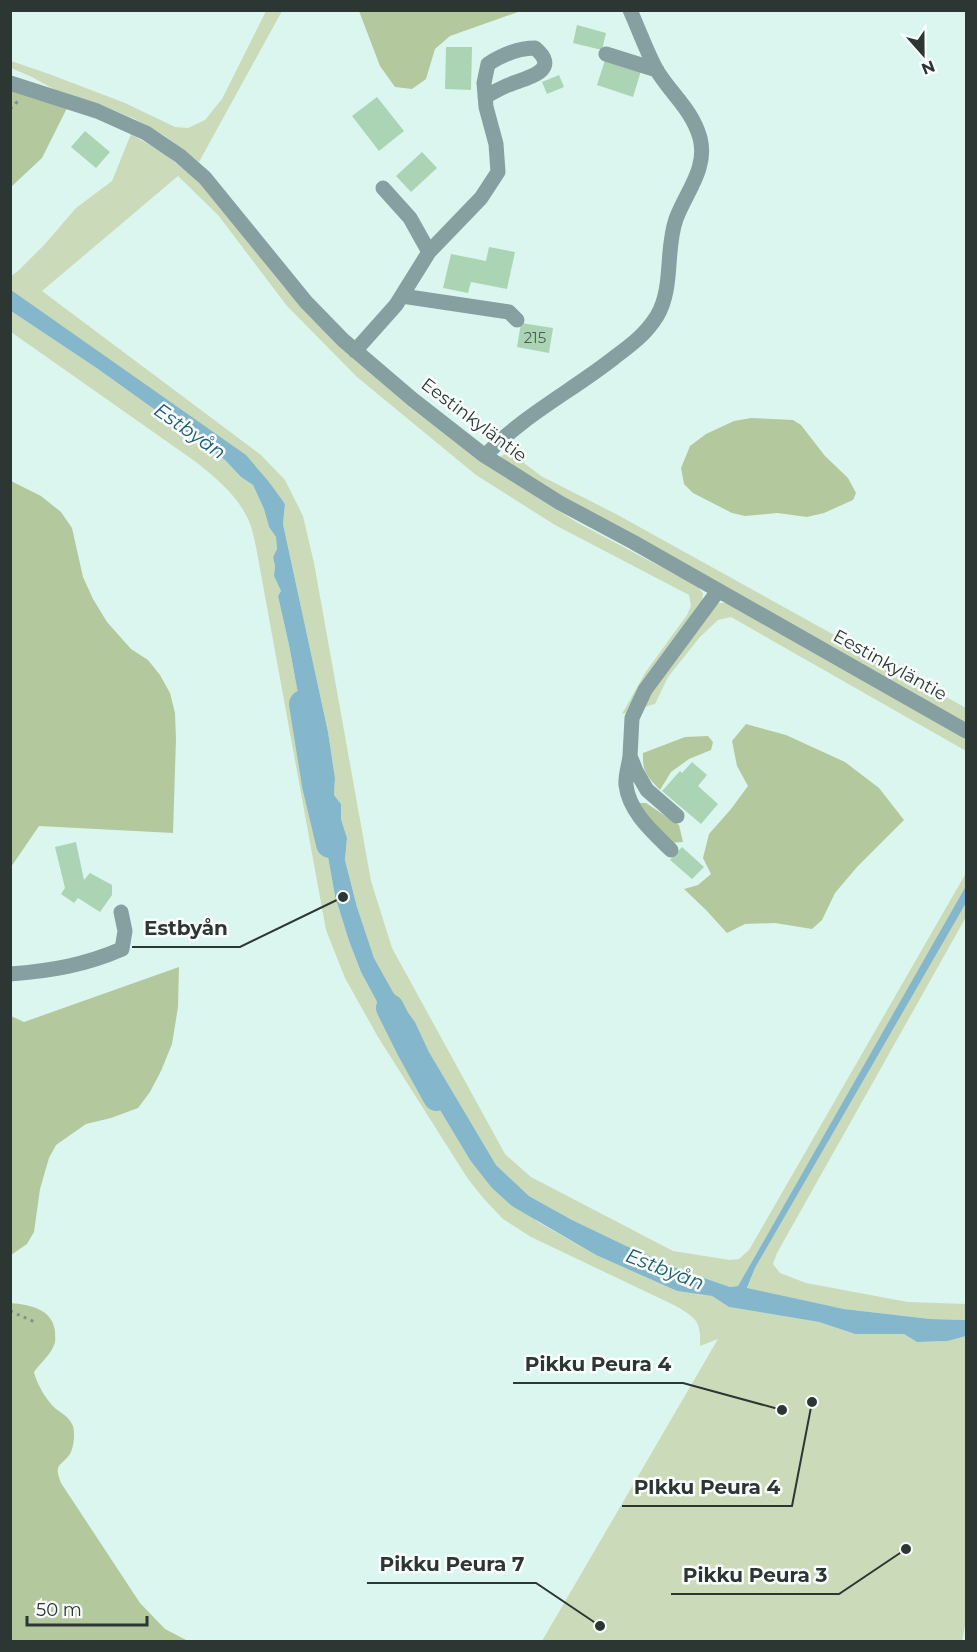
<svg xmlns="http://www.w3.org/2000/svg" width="977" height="1652" font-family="Montserrat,sans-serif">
<rect width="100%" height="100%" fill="#dbf6ee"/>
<!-- green -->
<path fill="#cbdbb9" d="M266 11H282L199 162 165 136 135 119 101 105 57 91 32 77 11 68V61L49 74 125 103 175 127 188 128 205 120 222 99Z
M131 134 162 152 201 183 282 285 332 339 408 406 459 445 501 475 578 523 697 586 703 593 702 602 632 711 622 714 645 673 687 615 691 606 689 595 555 525 476 475 357 377 287 306 218 215 178 176 42 291 261 455 285 480 303 516 314 563 371 881 392 948 505 1154 531 1177 673 1251 730 1260 739 1259 749 1250 966 873V887L738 1286 730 1287 681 1270 626 1247 572 1220 529 1196 496 1165 429 1052 415 1022 393 992 374 958 357 907 345 860 347 838 341 819V804L334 795 335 778 328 732 283 524 285 504 11 290V276L18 271 45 244 76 208 112 181Z
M11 311 98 369 225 460 241 477 253 485 264 509 269 527 276 537 277 549 273 557 275 566 274 576 281 591 278 596 289 645 304 726 320 772 319 789 325 840 335 896 349 941 361 972 384 1015 410 1046 434 1100 470 1160 538 1222 596 1255 677 1291 712 1296 729 1307 819 1322 855 1334H904L918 1342 948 1341 966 1336V1621L962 1641H542L718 1339 700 1346C701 1321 697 1319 676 1306L531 1237 503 1219 484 1199 468 1179 378 1037 345 978 326 930 256 547C254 538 252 527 248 519 236 494 217 479 196 462L11 332Z
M521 444 520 453 524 463 541 476 616 514 966 708V723L542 485 512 466 500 457Z
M720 603H726L966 739V751L731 617 718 620 700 637 668 677 655 704 641 708 716 604Z
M966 903V917L777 1253 773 1264 780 1273 806 1283 908 1302 966 1304V1320L930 1319 844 1309 747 1289 755 1268Z"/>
<!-- forest -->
<path fill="#b4c89e" d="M359 11V10L521 11 450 36 435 49 426 79 412 89 395 87 380 66Z
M11 89 67 108 42 158 11 187Z
M751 418 793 420 801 425 825 456 848 478 856 493 853 500 824 513 807 517 777 513 745 516 732 513 693 493 684 484 681 468 690 446 706 434 734 421Z
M11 481 41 496 61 512 72 528 83 577 93 599 107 622 131 649 148 660 160 675 170 693 175 713 176 739 173 833 39 826 11 867Z
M746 724 786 735 845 762 879 788 904 820 857 867 835 893 822 920 812 929 775 923 745 924 727 933 706 910 684 889 698 885 711 874 703 858 709 834 731 809 748 786 737 766 732 741Z
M708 736 713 742 711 750 689 759 671 772 660 790C647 776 642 772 643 753L685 737Z
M638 803H646L679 825 683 842 670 843 660 835Z
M179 967 178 1007 172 1044 161 1071 150 1092 138 1108 111 1118 86 1124 56 1145 49 1158 40 1189 34 1232 27 1244 11 1255V1016L24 1022Z
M11 1303C29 1305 52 1308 55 1331 55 1336 56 1341 54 1345 50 1356 40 1363 34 1372 37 1385 47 1401 56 1409 63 1414 69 1417 73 1426 75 1434 74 1447 70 1454 61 1467 53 1463 61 1483L140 1603 165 1629 188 1641H11Z"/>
<!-- water -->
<path fill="#84b7cc" d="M11 290 246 455 269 482 285 504 283 524 328 732 335 778 334 795 341 804V819L347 838 345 860 357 907 374 958 393 992 415 1022 429 1052 496 1165 529 1196 572 1220 626 1246 681 1270 730 1287 738 1286 966 886V903L755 1268 747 1288 844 1309 930 1319 966 1320V1336L948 1341 917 1342 904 1334H855L819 1322 729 1307 712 1296 677 1291 596 1255 512 1206 492 1188 470 1160 434 1100 410 1046 384 1015 361 972 349 941 335 896 325 840 319 789 320 772 304 726 289 645 278 596 281 591 274 576 275 566 273 557 277 549 276 537 269 527 264 509 253 485 241 477 225 460 98 369 11 311Z"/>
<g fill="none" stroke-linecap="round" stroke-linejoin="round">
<!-- river -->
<path stroke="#84b7cc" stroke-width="28" d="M303 704 316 785 330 844
M390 1008 411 1050 437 1097"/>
</g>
<!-- building -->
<path fill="#abd4b5" d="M577 25 606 33 602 50 573 43Z
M446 47H472L471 90 445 89Z
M605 60 641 71 633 97 597 85Z
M559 75 564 87 547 94 542 82Z
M377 97 404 131 379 151 352 116Z
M85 131 110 152 96 168 71 147Z
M422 152 437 168 411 192 396 176Z
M489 247 515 252 507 289 471 282 468 293 443 288 451 254 486 261Z
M521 323 553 328 549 353 517 347Z
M692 762 707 775 698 786 718 804 701 824 662 791 680 771 682 773Z
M76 842 84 880 90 873 112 885V895L100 912 78 898 74 903 61 894 65 888 55 847Z
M682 847 704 867 692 879 670 860Z"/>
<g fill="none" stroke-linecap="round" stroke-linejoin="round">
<!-- path -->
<path stroke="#7f928c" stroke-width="3" stroke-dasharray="3 4.5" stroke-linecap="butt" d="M10 109 18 101
M10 1311 35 1322"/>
<!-- minor -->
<path stroke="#869fa0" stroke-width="15" d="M606 54 657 70
M10 83 97 111 146 133 180 156 205 178 306 302 343 340 412 399 485 456 560 503 633 542 966 731
M429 252 481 198 498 172 496 144 486 107 484 83 488 64C502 55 517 48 535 48 563 72 524 78 506 86 499 89 492 93 485 97
M402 296 509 312 517 320
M355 351 396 305 429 252 410 218 383 188
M485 456C522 416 572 391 615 357 631 345 646 334 657 316 674 287 665 250 676 219 686 192 708 168 700 138 692 109 670 93 656 69 646 50 639 30 630 10
M630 756C629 765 625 776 626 785 629 812 653 832 671 850
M677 816 647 790 636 771 630 756 632 718 645 690 718 591
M10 974C51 971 85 965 122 949L125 931 121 912"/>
</g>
<g text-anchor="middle" stroke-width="5" stroke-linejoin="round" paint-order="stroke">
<!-- number labels -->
<g font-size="15" fill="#4c5e54">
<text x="535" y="343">215</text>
</g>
<!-- street labels -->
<g font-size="18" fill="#2c3734" stroke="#f9fefc">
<text transform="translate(474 420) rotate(37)" y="6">Eestinkyläntie</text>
<text transform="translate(890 665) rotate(29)" y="6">Eestinkyläntie</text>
</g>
<!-- water labels -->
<g font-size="20" font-style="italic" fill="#1a5c72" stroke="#f9fefc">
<text transform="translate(190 431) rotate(35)" y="7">Estbyån</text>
<text transform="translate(665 1269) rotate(21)" y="7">Estbyån</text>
</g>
</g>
<!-- callouts -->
<path fill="none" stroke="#2c3734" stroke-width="2" d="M343 897L240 947H132M782 1410L683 1383H513M812 1402L792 1506H622M600 1626L536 1583H367M906 1549L839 1594H671"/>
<g fill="#2c3734" stroke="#f9fefc" stroke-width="2">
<circle cx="343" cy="897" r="6"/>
<circle cx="782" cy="1410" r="6"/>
<circle cx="812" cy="1402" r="6"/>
<circle cx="600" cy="1626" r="6"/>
<circle cx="906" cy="1549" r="6"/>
</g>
<g font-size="20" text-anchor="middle" font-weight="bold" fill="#2c3734" stroke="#f9fefc" stroke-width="5" stroke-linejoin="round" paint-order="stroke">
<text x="186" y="935">Estbyån</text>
<text x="598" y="1371">Pikku Peura 4</text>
<text x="707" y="1494">PIkku Peura 4</text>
<text x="452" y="1571">Pikku Peura 7</text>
<text x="755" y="1582">Pikku Peura 3</text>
</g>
<!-- border -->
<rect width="977" height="1652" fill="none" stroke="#2c3734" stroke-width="24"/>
<!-- north arrow -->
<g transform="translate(923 54) rotate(159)" stroke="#f9fefc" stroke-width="4.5" paint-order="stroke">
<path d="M0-4.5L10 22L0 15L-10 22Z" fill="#2c3734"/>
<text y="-9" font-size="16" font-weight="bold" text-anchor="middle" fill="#2c3734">N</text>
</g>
<!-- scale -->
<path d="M27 1616v9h120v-9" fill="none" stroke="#2c3734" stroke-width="3"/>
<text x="36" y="1616" font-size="18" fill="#2c3734" stroke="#f9fefc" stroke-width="4.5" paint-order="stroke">50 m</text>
</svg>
